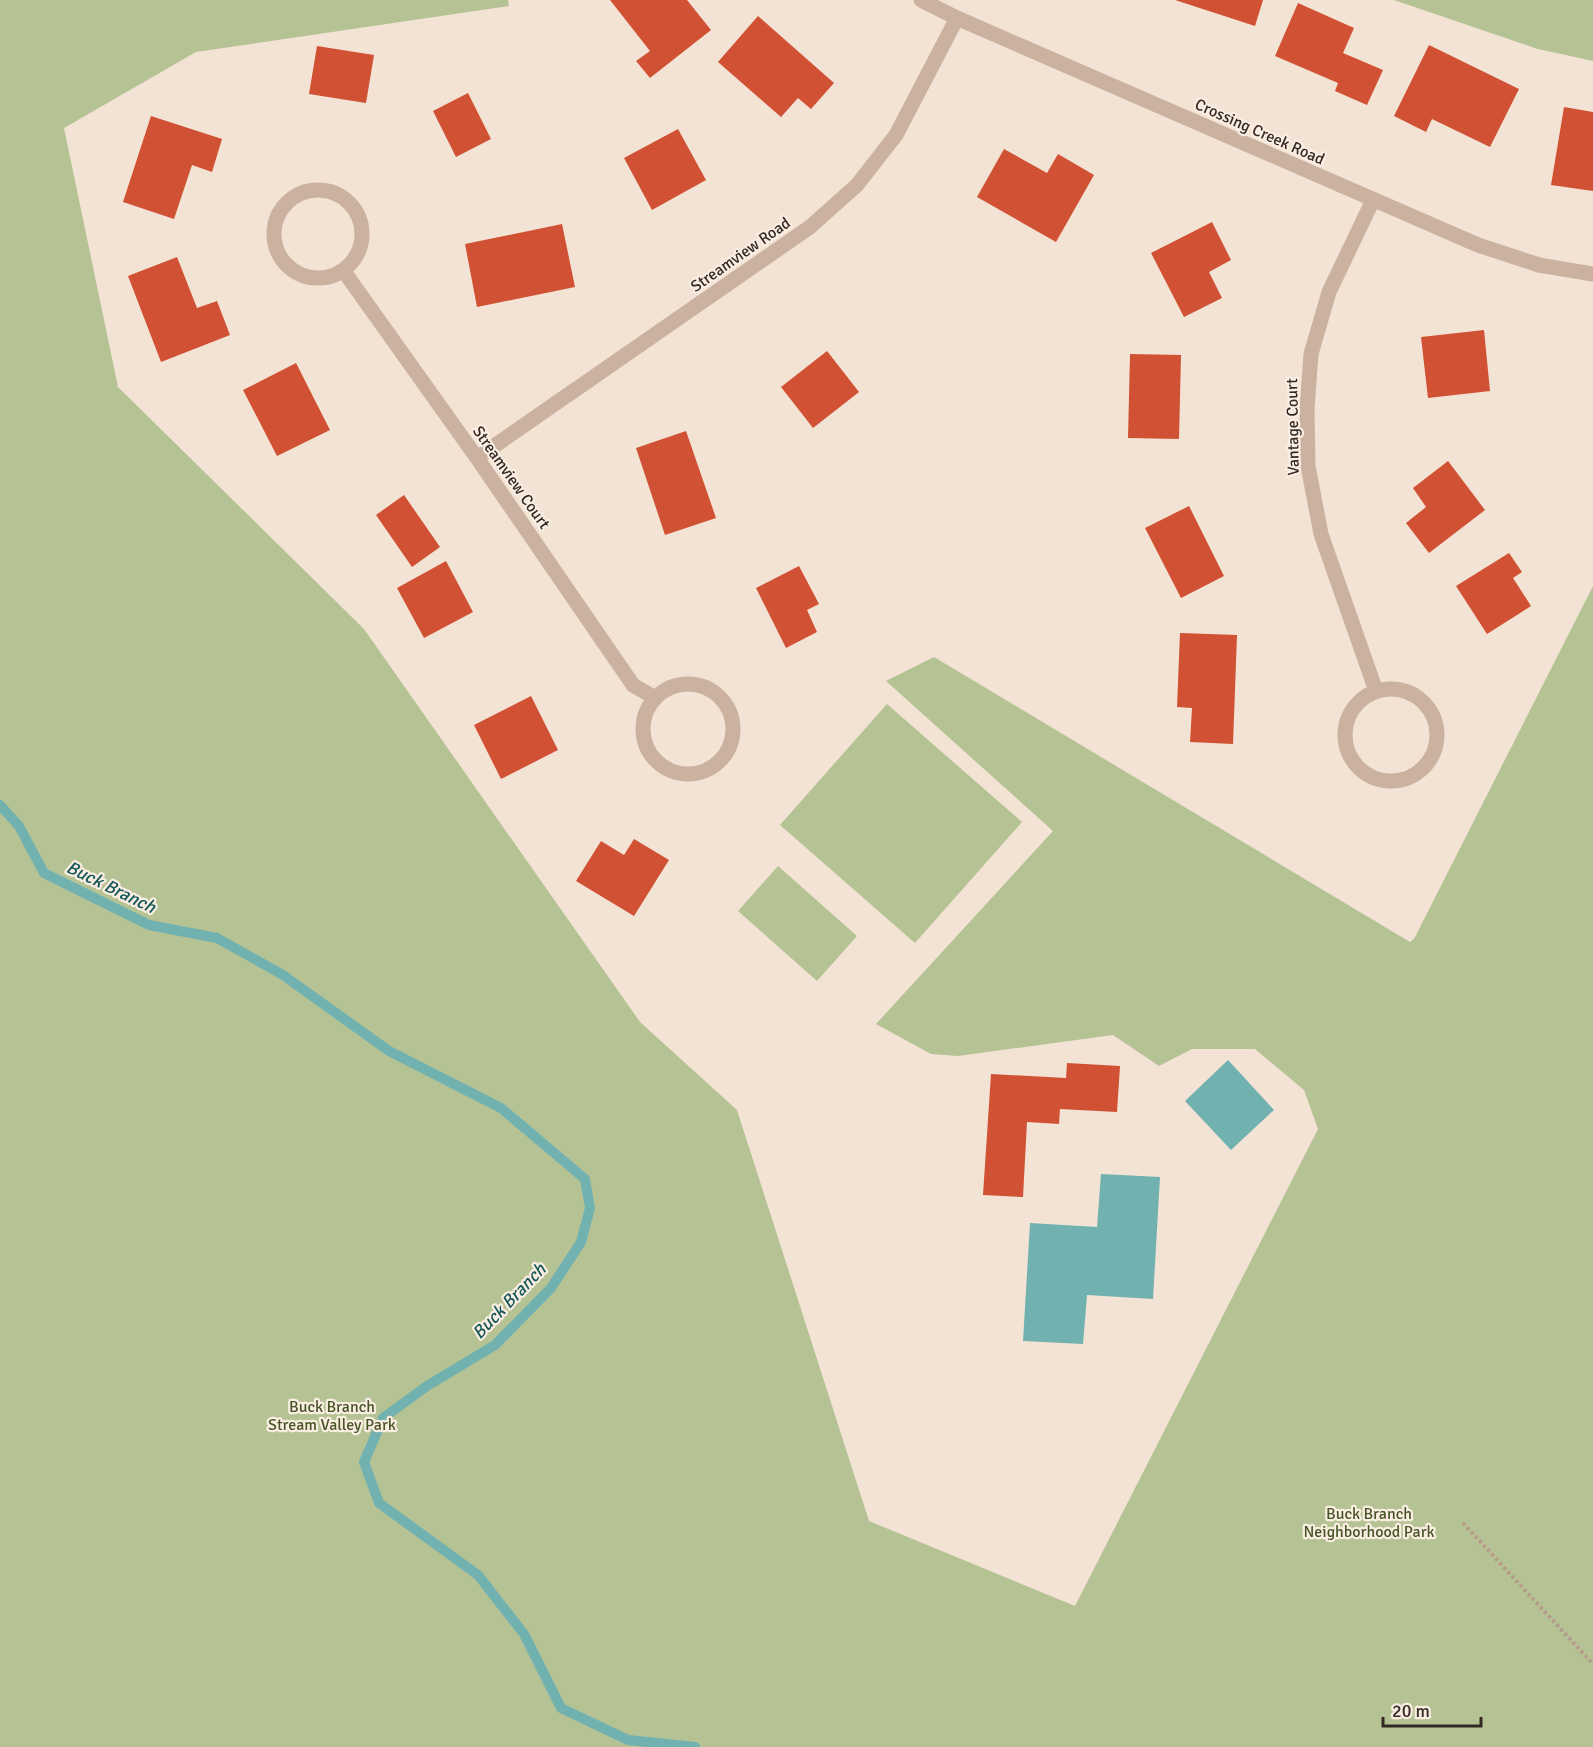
<svg xmlns="http://www.w3.org/2000/svg" width="1593" height="1747" font-family="Signika,sans-serif">
<rect width="100%" height="100%" fill="#f3e3d4"/>
<!-- green -->
<path fill="#b5c294" d="M0 0H508L509 6 196 52 64 128 118 387 364 629 640 1022 737 1110 869 1521 1075 1606 1318 1129 1304 1090 1255 1049H1192L1159 1066 1113 1035 958 1056 931 1054 876 1024 1053 831 886 681 934 657 1410 942 1414 939 1593 586V1747H0Z
M1394 0H1593V61L1538 49Z
M887 704 1022 822 915 943 780 825Z
M778 866 857 936 817 981 738 911Z"/>
<!-- water -->
<path fill="#71b2b1" d="M1228 1060 1274 1110 1231 1150 1185 1101Z
M1101 1174 1160 1177 1153 1299 1087 1295 1083 1344 1023 1341 1030 1223 1097 1227Z"/>
<g fill="none" stroke-linecap="round" stroke-linejoin="round">
<!-- stream -->
<path stroke="#71b2b1" stroke-width="10" d="M0 805 19 826 44 873 149 925 217 938 283 975 389 1051 501 1108 585 1179 590 1208 581 1242 551 1288 495 1345 427 1386 383 1418 364 1462 379 1503 478 1575 524 1634 561 1708 628 1740 695 1747"/>
</g>
<!-- building -->
<path fill="#d15134" d="M610 0H687L711 30 650 78 636 61 650 51Z
M1175 0H1263L1255 26Z
M1298 3 1354 28 1343 53 1383 70 1367 105 1335 91 1338 83 1275 56Z
M758 16 834 83 811 109 798 98 781 117 718 62Z
M1429 45 1519 89 1490 147 1432 119 1426 132 1394 116Z
M317 46 374 55 366 103 309 94Z
M468 93 491 139 456 157 433 111Z
M1564 107 1593 112V191L1551 185Z
M151 116 222 139 212 172 192 165 174 219 123 202Z
M678 129 706 180 652 210 624 158Z
M1004 149 1047 173 1058 154 1094 175 1056 242 977 197Z
M1212 222 1231 260 1209 272 1222 298 1184 317 1151 253Z
M562 224 575 287 477 307 465 244Z
M177 257 197 308 217 301 230 335 161 362 128 276Z
M1484 330 1490 391 1428 398 1421 337Z
M827 351 859 392 813 428 781 387Z
M1130 354 1181 355 1179 439 1128 438Z
M296 363 330 430 277 456 243 390Z
M686 431 716 518 665 535 636 448Z
M1448 461 1485 510 1429 553 1406 523 1426 507 1413 488Z
M404 495 440 547 412 567 376 515Z
M1189 506 1224 576 1181 598 1145 528Z
M1509 553 1522 572 1513 578 1531 606 1487 634 1456 586Z
M446 561 473 612 424 638 397 588Z
M799 566 819 604 807 610 817 632 786 648 756 588Z
M1180 633 1237 635 1233 744 1190 742 1192 708 1177 707Z
M531 696 558 750 501 779 474 725Z
M634 839 669 860 634 916 576 881 601 841 624 855Z
M1067 1063 1120 1066 1117 1112 1060 1109 1059 1124 1027 1122 1023 1197 983 1195 991 1074 1066 1078Z"/>
<g fill="none" stroke-linecap="round" stroke-linejoin="round">
<!-- path -->
<path stroke="#b79b8a" stroke-width="4" stroke-dasharray="3 3" stroke-linecap="butt" d="M1463 1523 1593 1664"/>
<!-- street -->
<path stroke="#cbb1a0" stroke-width="15" d="M921 0 957 18 1478 245 1539 265 1593 274
M274 234a44 44 0 1 1 88 0a44 44 0 1 1-88 0Z
M1373 200 1329 292 1311 354 1307 409 1308 466 1321 534 1376 691
M343 270 477 458 633 685 655 698
M477 458 810 227 857 185 896 135 957 18
M643 729a45 45 0 1 1 90 0a45 45 0 1 1-90 0Z
M1345 735a46 46 0 1 1 92 0a46 46 0 1 1-92 0Z"/>
</g>
<g text-anchor="middle" stroke-width="4.5" stroke-linejoin="round" paint-order="stroke">
<!-- street labels -->
<g font-size="16" fill="#342824" stroke="#faede1">
<text transform="translate(1260 131) rotate(24)" y="6">Crossing Creek Road</text>
<text transform="translate(740 254) rotate(-35)" y="6">Streamview Road</text>
<text transform="translate(1292 427) rotate(-91)" y="6">Vantage Court</text>
<text transform="translate(512 477) rotate(55)" y="6">Streamview Court</text>
</g>
<!-- park labels -->
<g font-size="16" fill="#465426" stroke="#faede1">
<text x="332" y="1412">Buck Branch<tspan x="332" dy="18">Stream Valley Park</tspan></text>
<text x="1369" y="1519">Buck Branch<tspan x="1369" dy="18">Neighborhood Park</tspan></text>
</g>
<!-- water labels -->
<g font-size="18" font-style="italic" fill="#165859" stroke="#faede1">
<text transform="translate(111 887) rotate(26)" y="6">Buck Branch</text>
<text transform="translate(509 1301) rotate(-46)" y="6">Buck Branch</text>
</g>
</g>
<!-- scale -->
<path d="M1383 1717v9h98v-9" fill="none" stroke="#342824" stroke-width="3"/>
<text x="1392" y="1717" font-size="18" fill="#342824" stroke="#faede1" stroke-width="4.5" paint-order="stroke">20 m</text>
</svg>
